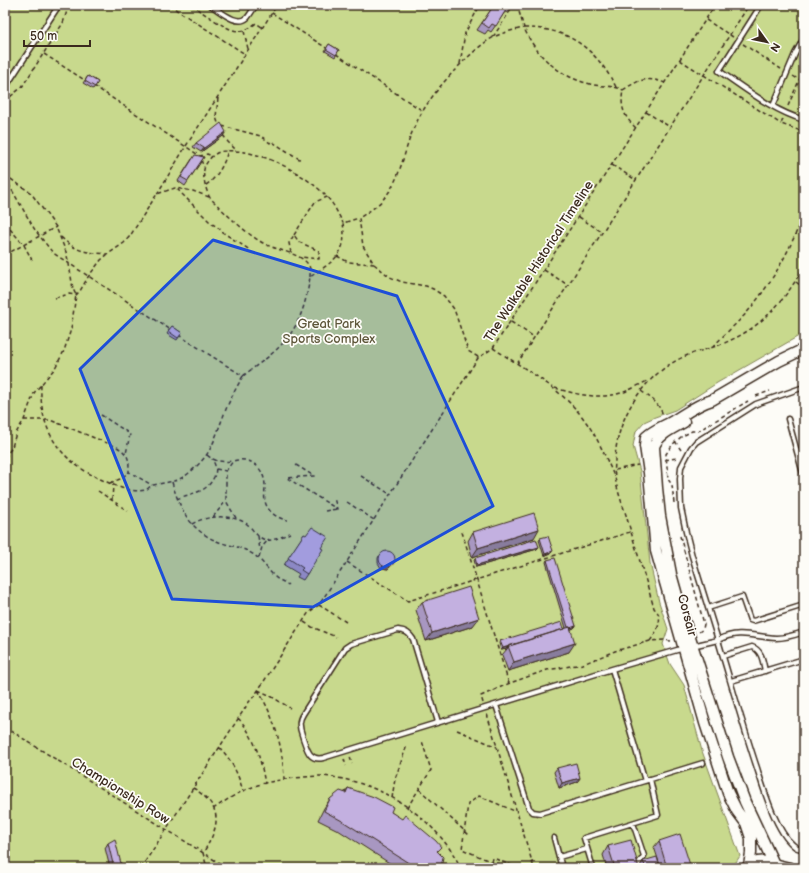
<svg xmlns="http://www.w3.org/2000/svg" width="809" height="873" font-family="'Balsamiq Sans',sans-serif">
<rect width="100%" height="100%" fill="#fdfcf7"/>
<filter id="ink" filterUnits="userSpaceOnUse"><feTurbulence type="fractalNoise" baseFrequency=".025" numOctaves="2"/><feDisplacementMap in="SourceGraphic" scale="8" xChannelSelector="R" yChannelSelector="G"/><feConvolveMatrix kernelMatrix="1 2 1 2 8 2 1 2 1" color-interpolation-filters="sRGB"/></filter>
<g filter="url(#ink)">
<!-- green -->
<path fill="#c8d98d" stroke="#828256" d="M5 5H804V333L717 383 675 410 655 417 644 422 636 431 633 446 640 471 650 563 659 602 668 629 663 644 670 664 684 685 702 751 740 856 732 868H5Z"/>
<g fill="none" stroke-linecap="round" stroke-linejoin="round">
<!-- service casing -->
<g stroke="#3b2a1e" stroke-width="7">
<path id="service" d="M210 5C219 10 237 27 247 18 250 15 253 9 256 5
M761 5 719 71C746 89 773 111 804 120
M5 88 59 5
M773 106 795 54 804 38
M788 419 802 470 804 469
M802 470 804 477
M708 608 742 597 750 620 753 621 804 605
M804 632C795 635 786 638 776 638 754 637 740 629 718 640 731 683 743 726 757 768 764 790 776 831 793 845 796 848 800 849 804 849
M692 646 718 640 692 556 686 532 681 508 680 479 681 467 691 448 696 442 756 404 804 387
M723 656 752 647C762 650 763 662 765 671
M612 669 645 781
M731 681 804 659
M496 705 529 808 533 812 540 813 703 763
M438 722 413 639C409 633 406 631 398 630L351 644 345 648 303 714C301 717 299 721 300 726 300 730 302 734 303 738 307 749 309 761 323 758L612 669 684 648
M633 823 644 856 639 863 641 868
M554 838 562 868
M559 857 587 849
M593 868 584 838 658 815 650 779"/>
</g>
<!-- tertiary casing -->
<g stroke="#3b2a1e" stroke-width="13">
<path id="tertiary" d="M684 422C674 428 657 435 654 447L657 488 660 516 671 574 682 613 728 757 745 802 774 864
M777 865 790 868
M749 866 751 853V838L746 823 737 811 728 793 705 723 656 551 649 473 645 446 646 437C655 429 663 427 673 421 686 413 698 404 712 400L779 361 804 349
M746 868C755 860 766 860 777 865"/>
</g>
<!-- path -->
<path stroke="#3b2a1e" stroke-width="1.5" stroke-dasharray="4 3" stroke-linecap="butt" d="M169 5 245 54
M191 5C199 10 206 15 214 20 230 30 240 37 256 23L262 27
M272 13 328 49
M706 20 733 37
M244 31 248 49
M493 37 514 5
M743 44 781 69
M44 54 86 81
M336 54 423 111
M680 60 781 124
M460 64 465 33 480 5
M793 76 799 80
M94 86 200 156 207 154 212 156
M616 87C596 49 568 27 524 28 536 56 560 77 590 84 601 87 613 85 623 90
M218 98 216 117 219 126
M5 101 22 87 63 23 69 5
M5 106 7 108 5 111
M788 106 804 69
M646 112 670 127
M783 119 781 124 804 132
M222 126 261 136 270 143 271 141 301 160
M636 128C624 117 620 107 623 90 638 80 647 76 665 83
M223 135 228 142 236 150
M201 160 204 167
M612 165 636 180
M5 175 31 193 56 227 66 252 69 264 73 289 76 295 71 329 64 351 55 368 34 393 24 420 16 433 12 447 5 458
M5 178 35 230 53 253 171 330
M206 185C217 178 225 163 228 150
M177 189 211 223 220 229 219 230 250 250
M157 194 186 146 277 5
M579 217 602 232
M10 229 24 245 32 260
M294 235 315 202 327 197
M61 237C77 253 87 252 108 254
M291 253 289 243 294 235 299 242 319 251V259L300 257
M5 255 56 227
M337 256 348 262 374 264
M544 270 568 285
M310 277C310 272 311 267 307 263 299 253 275 250 263 243 247 234 233 220 219 207 216 203 211 200 209 196 205 187 201 172 206 164 210 157 217 151 225 151 258 148 305 173 327 197 334 204 338 214 343 223
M796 282 804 288
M55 298 69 294 76 295 80 291 88 277 101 260 108 254 124 243 130 236 157 194 175 188 193 191 209 197
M511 322 534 337
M713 347C724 334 738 323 749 310 773 281 793 246 804 211
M493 348C526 370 563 389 586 422 598 438 606 458 614 476
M478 357 468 351 454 309 444 296 433 289 426 286 402 282 390 277 374 264 363 246 359 218C368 212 378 206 385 197 400 180 404 151 413 130 425 102 446 78 468 57 476 50 484 42 494 37 504 32 514 30 524 28L517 5
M517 364 749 5
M243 376C255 366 270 357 281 345 300 326 306 303 310 277 333 261 348 255 343 223L359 218
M41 385C39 434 63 464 107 482 118 487 132 493 145 490 148 489 150 486 153 485 166 482 177 483 189 473 212 454 213 443 223 417 228 403 235 390 243 376L180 336
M555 388C578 395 601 400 624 392 632 389 641 384 649 380
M641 391C651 398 660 404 663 416
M756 396 770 391
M101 415 130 434 126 454
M24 420H50L117 447C129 454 129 459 129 472L152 485
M675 441 681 450
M207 455C215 462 222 462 233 461
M665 460 677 458
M296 465 314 476 287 478 337 509 334 498
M216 469 226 471
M615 470 638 465
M361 476 390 494
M172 482C180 511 192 533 222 543 231 546 241 547 249 552 261 558 266 568 275 577 279 581 284 581 288 585
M110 483 120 479 129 472
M98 491 128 511
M177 499C192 492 206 494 214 477 217 470 216 466 212 459
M112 500 113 485
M347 502 374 520
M674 503 672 485 668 479 666 454 673 444 681 437 692 431H698L748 401
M325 511 337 509
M213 517 226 501
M236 518 226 501V471L233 461C250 456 264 467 265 485 265 490 264 496 265 501 267 511 277 519 288 520
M192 524C206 515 233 514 247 524 253 529 257 538 266 540 274 541 283 536 290 533
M462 532 509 684
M258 536 260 550
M680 536 704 624 703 629 699 632
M259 558 262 547 269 539
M347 562 408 601 630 532
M319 605 346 622
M304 622 312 627 336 637
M671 641 664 640 650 641C655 634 661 625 659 616 659 613 656 611 654 608 645 577 635 546 626 515 622 503 617 490 615 477 614 471 615 465 615 459 617 415 646 372 688 355 702 350 717 347 731 340 764 325 787 298 804 266
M258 690C275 719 283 747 284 780
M258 690 269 695 290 708
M483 703 481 696 510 683 547 670 583 664 615 651 650 641
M487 714 534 868
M238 718C255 736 261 760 265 784
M5 727 227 868
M457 730 497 747
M219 747C232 760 238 774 243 791
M350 757 352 764
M344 759 346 766
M193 788C224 807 220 826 203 853L207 868
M419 789 469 835
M392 798 395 779 407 745
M5 804 9 807
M407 808 431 770 422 741
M213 809C225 801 237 793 250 788 261 783 274 781 286 779 297 778 310 776 322 776 379 780 436 817 461 868
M492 862 493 858 518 868
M141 868 249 702 255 695 309 612 319 605 478 358 493 348 715 5
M506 868 462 849 468 804 479 796 517 812"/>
<!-- service -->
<use href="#service" stroke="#fdfcf7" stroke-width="4"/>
<!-- tertiary -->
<use href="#tertiary" stroke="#fdfcf7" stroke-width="10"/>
</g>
<!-- wall -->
<path fill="#a897c1" stroke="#3b2a1e" d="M494 5H513L507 13 505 12 491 32 488 30 485 34 477 30Z
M329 44 339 50 335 57 325 51Z
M88 76 98 82 93 89 83 83Z
M223 136 201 152 193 147 196 143Z
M204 157 185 186 178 181 192 159Z
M172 326 182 333 177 340 167 334Z
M473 532 534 538 472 557 468 541Z
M304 534 321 548 307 574 303 580 297 577 299 574 284 565Z
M540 538 551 553 544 556 539 540Z
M539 547 537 549 476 567 474 560 475 558Z
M379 556 393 564 388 569 381 568 378 563V558Z
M547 560 576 626 574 628 571 629 569 652 508 671 502 655 507 649 501 650 499 643 500 641 566 628 546 562Z
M422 602 473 626 426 641 416 610Z
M557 768 580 778 577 782 559 788 554 772Z
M348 788 391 812 438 852 441 868H397L338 830 318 820 324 808 330 799 345 792Z
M659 841 691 868H661L654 847Z
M108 843 122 868H110L105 848Z
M608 846 639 868H607L603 855Z
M643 861 660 868H641L640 866Z"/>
<!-- shaded-wall -->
<path fill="#887b9d" stroke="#3b2a1e" d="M226 132 223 136 201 152 204 148Z
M539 529 534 538 472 557 478 548Z
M539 547 537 549 476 567 477 565Z
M553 551 551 553 544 556 545 554Z
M394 562 388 569 381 568 383 566Z
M479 618 473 626 426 641 432 633Z
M576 626 574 628 567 631 568 628Z
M575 643 569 652 508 671 514 662Z
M508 647 507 649 501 650 503 648Z
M580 778 577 782 559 788 562 783Z"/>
<!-- building -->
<path fill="#c3b0e0" stroke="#3b2a1e" d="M494 5H513L512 7 509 5 496 26 492 24 489 28 482 23Z
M329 44 339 50 336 55 326 49Z
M88 76 98 82 95 87 85 81Z
M221 123 226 132 204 148 196 143Z
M195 155 204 157 188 181 181 177Z
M172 326 182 333 178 338 168 331Z
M534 513 539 529 478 548 473 532Z
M312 527 328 537 321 548 323 549 307 574 301 570 303 568 288 558 304 534 306 535Z
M548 536 553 551 545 554 540 538Z
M536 539 539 547 477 565 475 558Z
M379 559a8 8 0 1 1 16 0a8 8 0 1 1-16 0Z
M555 558 576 626 570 628V627H568L547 560Z
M469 587 479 618 432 633 422 602Z
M562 622 564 629 503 648 500 641Z
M570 627 575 643 514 662 508 646Z
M576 763 580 778 562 783 557 768Z
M348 788 374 797 393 807 391 812 402 819 405 815 436 841 441 847 437 851 443 857 441 868H415L407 862 344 822 324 811 330 799 340 791 346 793Z
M680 834 691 868H667L659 841Z
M115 839 122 868H114L108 843Z
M631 840 639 868H615L608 846Z
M657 857 660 868H646L643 861Z"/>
</g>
<!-- marked area -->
<path fill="#1d4ed8" fill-opacity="0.2" stroke="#1d4ed8" stroke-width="3" stroke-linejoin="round" d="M213 240 397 296 493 506 313 607 172 599 80 369Z"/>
<g text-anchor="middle" stroke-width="3.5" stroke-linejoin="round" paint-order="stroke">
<!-- street labels -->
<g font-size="13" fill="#3b2a1e" stroke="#fdfcf7">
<text transform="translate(538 261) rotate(-57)" y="5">The Walkable Historical Timeline</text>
<text transform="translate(688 615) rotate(75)" y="5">Corsair</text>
<text transform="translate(121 790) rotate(32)" y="5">Championship Row</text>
</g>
<!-- park labels -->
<g font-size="13" fill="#5e563a" stroke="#fdfcf7">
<text x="329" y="328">Great Park<tspan x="329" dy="15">Sports Complex</tspan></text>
</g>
</g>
<!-- margin -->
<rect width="809" height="873" fill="none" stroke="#fdfcf7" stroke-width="20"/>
<rect x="10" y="10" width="789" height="853" fill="none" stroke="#3b2a1e" stroke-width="1.5" filter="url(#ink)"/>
<!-- north arrow -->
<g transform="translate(767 42) rotate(123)" stroke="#fdfcf7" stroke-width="3" paint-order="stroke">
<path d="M0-3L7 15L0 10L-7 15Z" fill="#3b2a1e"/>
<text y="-6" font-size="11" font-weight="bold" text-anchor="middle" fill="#3b2a1e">N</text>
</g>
<!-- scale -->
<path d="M24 40v6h66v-6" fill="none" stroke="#3b2a1e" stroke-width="2"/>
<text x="30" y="40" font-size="12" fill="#3b2a1e" stroke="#fdfcf7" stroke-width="3" paint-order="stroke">50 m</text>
</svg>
